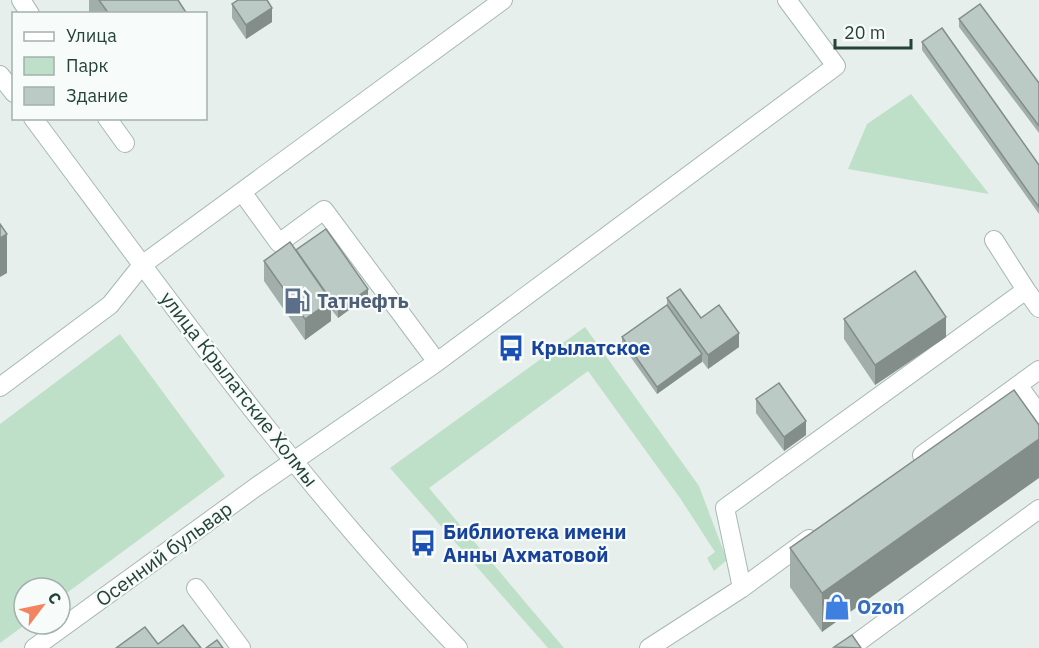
<svg xmlns="http://www.w3.org/2000/svg" width="1039" height="648" font-family="'IBM Plex Sans',sans-serif">
<rect width="100%" height="100%" fill="#e6efeb"/>
<!-- green -->
<path fill="#bfe0c8" d="M911 94 989 194 848 169 867 124Z
M585 327 699 486 727 560 714 571 707 558 715 552 680 498 588 371 429 488 564 648H548L390 468Z
M120 334 225 476 60 598V588H24L26 624 0 643V424Z"/>
<g fill="none" stroke-linecap="round" stroke-linejoin="round">
<!-- minor casing -->
<g stroke="#a8b8b2" stroke-width="20">
<path id="minor" d="M21 0 30 14
M0 75 14 93
M33 118C168 299 301 486 458 648
M107 118 125 143
M242 192 279 243 324 210 437 362
M994 240 1026 290
M1018 385 1039 414
M0 387 110 305 142 265 503 0
M922 455 1039 370
M196 588 241 648
M742 588 725 508 1026 290 1039 308
M34 648 256 487 437 362 836 66 787 0
M649 648 742 588 809 539
M857 648 854 645 1039 509"/>
</g>
<!-- minor -->
<use href="#minor" stroke="#fff" stroke-width="18"/>
</g>
<!-- wall -->
<path fill="#a1aea9" d="M89 0H178L187 14H89Z
M232 4 272 22 246 39 232 18Z
M959 19 1039 83V133L959 27Z
M922 42 1039 165V214L922 50Z
M296 250 368 296 338 318 331 309V321L305 340 264 281V261Z
M667 298 701 318 739 347 708 369 702 361 657 394 622 345V337L667 305Z
M844 319 946 337 875 385 844 339Z
M1014 390 822 632 790 587V548Z
M756 399 806 435 784 451 756 413Z"/>
<!-- shaded-wall -->
<path fill="#838d89" d="M272 8V22L246 39V25Z
M7 234V273L0 277V238Z
M368 289V296L338 318V310Z
M331 301V321L305 340V319Z
M946 317V337L875 385V365Z
M739 333V347L708 369V355Z
M702 354V362L657 394V387Z
M806 421V435L784 451V437Z
M1039 439V478L822 632V593Z"/>
<!-- building -->
<path fill="#bbcac4" stroke="#838d89" stroke-width="1.5" d="M99 0H178L187 14H109Z
M238 0H267L272 8 246 25 232 4Z
M980 4 1039 83V126L959 19Z
M942 28 1039 165V207L922 42Z
M0 224 7 234 0 238Z
M326 229 368 289 338 310 296 250Z
M290 242 331 301 305 319 264 261Z
M915 271 946 317 875 365 844 319Z
M680 289 701 318 719 305 739 333 708 355 667 298Z
M667 305 702 354 657 387 622 337Z
M779 383 806 421 784 437 756 399Z
M1014 390 1039 425V439L822 593 790 548Z
M183 625 201 648H116L145 627 158 644Z
M852 635 861 648 834 647Z
M217 640 223 648H206Z"/>
<!-- icons -->
<defs>
<g id="fuel-bare" transform="scale(2.07)"><path d="M-5.5-6h7V0h2V4h1.3V-2.5L3-4.5l.8-.8L6-3V5H2.5V1h-1V6h-7ZM-4.2-4.7v3.2H.2V-4.7Z" fill="#5c6f8a" stroke="#f7fbf9" stroke-width="2.5" paint-order="stroke"/></g>
<g id="bus-bare" transform="scale(2.07)"><path d="M-5-6H5V4H4V6H2V4H-2V6H-4V4H-5ZM-3.5-4V0h7V-4ZM-3.5 1.2v1.5H-2V1.2ZM2 1.2v1.5H3.5V1.2Z" fill="#1a4fb4" stroke="#f7fbf9" stroke-width="2.5" paint-order="stroke"/></g>
<g id="shop-bare" transform="scale(2.07)"><path d="M-5-2.5h2.3a2.7 3.5 0 0 1 5.4 0H5L5.5 6h-11ZM-1.5-2.5h3a1.5 2.3 0 0 0-3 0Z" fill="#3f7fe0" stroke="#f7fbf9" stroke-width="2.5" paint-order="stroke"/></g>
</defs>
<g fill-rule="evenodd">
<use href="#fuel-bare" x="297" y="301"/>
<use href="#bus-bare" x="511" y="348"/>
<use href="#bus-bare" x="423" y="543"/>
<use href="#shop-bare" x="837" y="607"/>
</g>
<g text-anchor="middle" stroke-width="4.5" stroke-linejoin="round" paint-order="stroke">
<!-- service labels -->
<g font-size="20" font-weight="bold" fill="#4e5e75" stroke="#f7fbf9" text-anchor="start">
<text x="317" y="308">Татнефть</text>
</g>
<!-- transit labels -->
<g font-size="20" font-weight="bold" fill="#164399" stroke="#f7fbf9" text-anchor="start">
<text x="531" y="355">Крылатское</text>
<text x="443" y="539">Библиотека имени<tspan x="443" dy="23">Анны Ахматовой</tspan></text>
</g>
<!-- street labels -->
<g font-size="20" fill="#24423a" stroke="#f7fbf9">
<text transform="translate(239 389) rotate(52)" y="7">улица Крылатские Холмы</text>
<text transform="translate(164 554) rotate(-36)" y="7">Осенний бульвар</text>
</g>
<!-- shop labels -->
<g font-size="20" font-weight="bold" fill="#366cbe" stroke="#f7fbf9" text-anchor="start">
<text x="857" y="614">Ozon</text>
</g>
</g>
<!-- legend -->
<rect x="12" y="12" width="195" height="108" fill="#f7fbf9" stroke="#a3b1ad" stroke-width="1.5"/>
<rect x="24" y="32" width="30" height="9" fill="#ffffff" stroke="#a3b1ad" stroke-width="1.5"/>
<text x="66" y="42" font-size="18" fill="#24423a">Улица</text>
<rect x="24" y="57" width="30" height="18" fill="#bfe0c8" stroke="#a3b1ad" stroke-width="1.5"/>
<text x="66" y="72" font-size="18" fill="#24423a">Парк</text>
<rect x="24" y="87" width="30" height="18" fill="#bbcac4" stroke="#a3b1ad" stroke-width="1.5"/>
<text x="66" y="102" font-size="18" fill="#24423a">Здание</text>
<!-- north arrow -->
<g transform="translate(42 606) rotate(58)"><circle r="28" fill="#f7fbf9" stroke="#a3b1ad" stroke-width="1.5"/>
<path d="M0-4.5L10 22L0 15L-10 22Z" fill="#f4845f"/>
<text y="-9" font-size="16" font-weight="bold" text-anchor="middle" fill="#24423a">С</text>
</g>
<!-- scale -->
<path d="M835 39v9h76v-9" fill="none" stroke="#24423a" stroke-width="3"/>
<text x="844" y="39" font-size="18" fill="#24423a" stroke="#f7fbf9" stroke-width="4.5" paint-order="stroke">20 m</text>
</svg>
